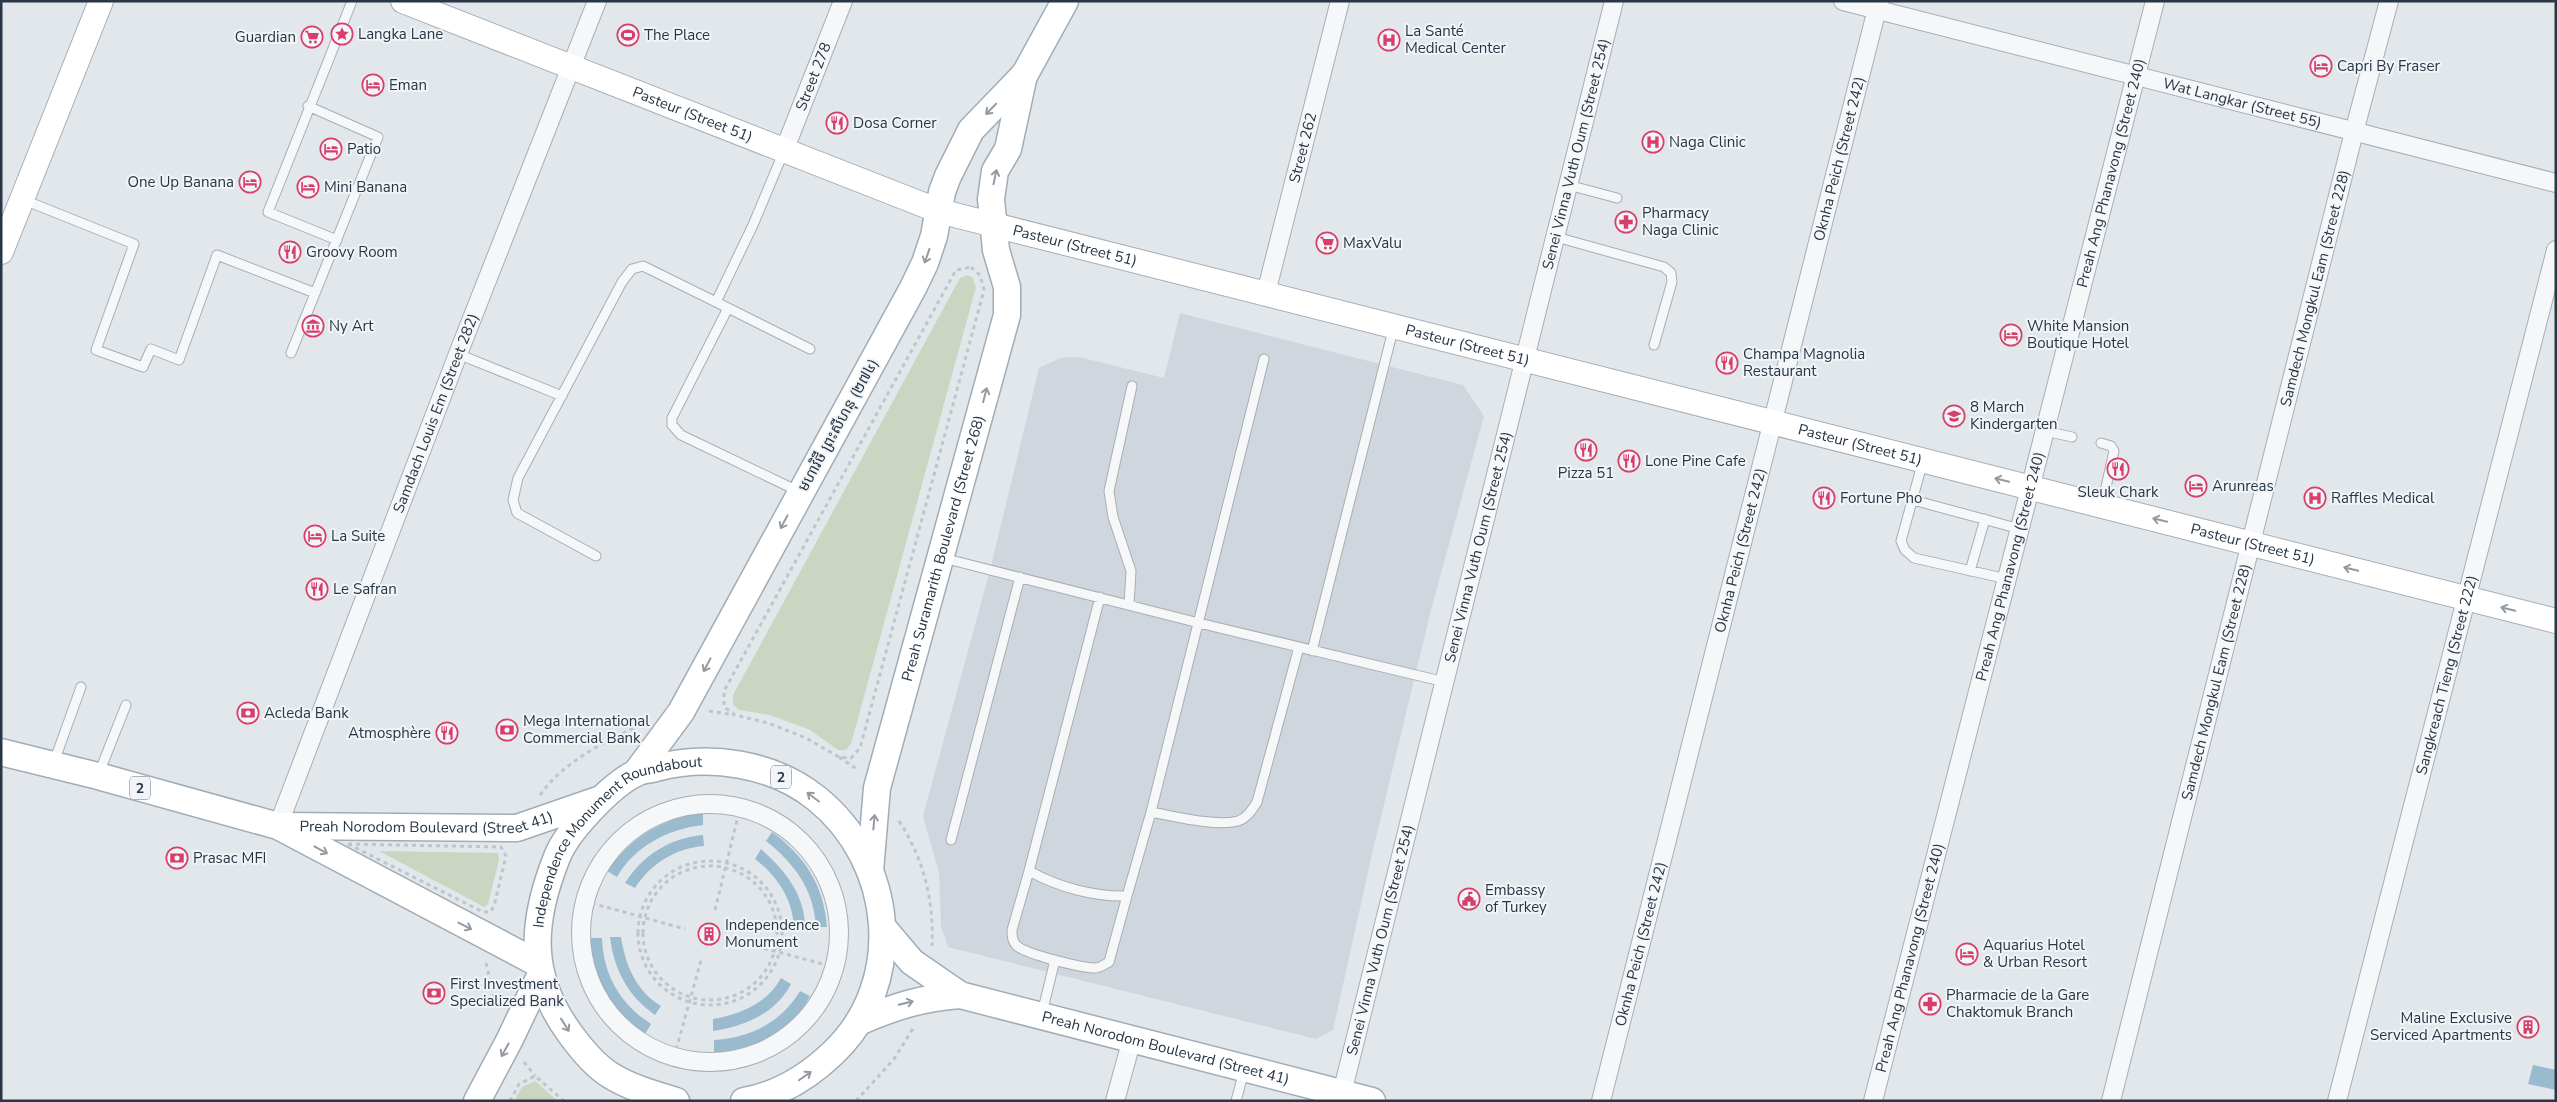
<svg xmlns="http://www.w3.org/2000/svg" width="2557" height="1102" font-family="'Nunito Sans','Noto Sans Khmer',sans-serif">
<rect width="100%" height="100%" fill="#e2e7eb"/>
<!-- built -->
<path fill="#cfd6dd" d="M1180 313 1463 385 1484 416 1431 610 1372 854 1333 1030 1316 1039 948 947 941 926 939 873 923 816 990 570 1039 368 1060 358 1079 357 1164 378Z"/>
<!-- green -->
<path fill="#cad6c2" d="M967 275 972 277 976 287 851 744 846 750H838L810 730 770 715 739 710 733 704V695L960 278Z
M379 851 498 853 499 860 488 904 484 907Z
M535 1081 558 1101H514L522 1087Z"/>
<!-- water -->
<path fill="#9abace" d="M694 814H703V825C668 829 635 846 617 877L607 871C629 840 656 822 694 814Z
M772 832C805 856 824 886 827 927H816C814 890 795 864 766 841Z
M703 835 704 846C676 848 650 864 635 888L625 883C643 855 670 838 703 835Z
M761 849C785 870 805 895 805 927L794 928C793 899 777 876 755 859Z
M610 937H621C625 964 636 991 661 1006L655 1015C628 996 614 970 610 937Z
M590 938H602C603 974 620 1004 651 1024L645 1034C612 1013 589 978 590 938Z
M781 978 791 984C775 1014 745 1026 713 1031V1019C739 1015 768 1003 781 978Z
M800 991 810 996C790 1033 755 1050 714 1053V1040C750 1038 782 1022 800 991Z
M2533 1065 2556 1070V1090L2528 1084Z"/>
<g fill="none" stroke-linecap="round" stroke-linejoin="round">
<!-- lane casing -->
<g stroke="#a6aeb6" stroke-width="11">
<path id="lane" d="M784 151 753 225 716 302 810 349
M1568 185 1617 198
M24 200 134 244 96 350 143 367 151 349 179 360 217 255 315 293
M1556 237 1664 267 1671 273 1672 282 1654 345
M337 240 268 212 352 1
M728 308 672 418V425L681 435 800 492
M291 353 378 137 308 106
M458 354 562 396
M2045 431 2072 437
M2101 443 2111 446 2114 451 2102 505
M1923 461 1901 541 1905 550 1914 558 2007 579
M1913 500 2020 529
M596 556 517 513 513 500 518 478 622 282 632 269 643 266 716 302
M943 558 1199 623 1445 682
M1970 571 1985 519
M1100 597 1029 871C1058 887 1094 897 1127 896L1151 812 1264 359
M1129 605 1131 571 1113 517 1109 491 1132 386
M1312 651 1394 326
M54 762 81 687
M99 773 126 705
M1151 812C1174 816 1215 827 1238 821 1247 818 1252 810 1257 802L1299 647
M951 840 1020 577
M1029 871 1012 930C1012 936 1012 940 1016 945 1024 954 1082 968 1095 968 1100 968 1105 964 1109 962L1127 896
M1042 1013 1055 960
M1236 1101 1244 1071"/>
</g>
<!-- street casing -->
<g stroke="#a6aeb6" stroke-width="20">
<g id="street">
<path id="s1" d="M1843 1 2556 183"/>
<path id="s2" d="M784 151 843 1"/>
<path id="s3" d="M1266 293 1340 1"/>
<circle cx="710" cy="933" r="129"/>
<path id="s4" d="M278 826 458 354 597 1"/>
<path d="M1115 1101 1132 1039"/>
<path id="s5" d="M1340 1101 1614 1"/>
<path id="s6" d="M1601 1101 1879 1"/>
<path id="s7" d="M1873 1101 2155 1"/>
<path id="s8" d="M2111 1101 2354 132 2389 1"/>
<path id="s9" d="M2337 1101 2556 250"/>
</g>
</g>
<!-- secondary casing -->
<g stroke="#a6aeb6" stroke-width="26">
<g id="secondary">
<path id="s10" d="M403 1 939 211 2556 621"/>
<path d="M1 252 101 1"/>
</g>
</g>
<!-- primary casing -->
<g stroke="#a0adb8" stroke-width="29">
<g id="primary">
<path d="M1 752 98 776 278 826 539 964"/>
<path d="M636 773 681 712 913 288 925 263 934 236 942 192 948 176 971 130 1025 74 1065 1"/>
<path id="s11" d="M282 826 517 828 598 800"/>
<path id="s12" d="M870 871 877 788 1007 315V287L996 250 991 199 995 171 1008 149 1024 75"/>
<path id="s13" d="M884 929 912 962 960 995 1372 1101"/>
<path d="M861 1021C896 1006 922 998 960 995"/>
<path d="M477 1101 509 1041 541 974"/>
<path id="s14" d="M676 1101C653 1094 631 1088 610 1075 594 1065 582 1050 571 1035 527 976 531 922 557 857 567 831 611 785 636 773 642 770 650 770 656 768 709 754 772 763 816 798 895 861 907 983 833 1053 808 1077 778 1095 744 1101"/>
</g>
</g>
<!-- path -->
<path stroke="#c0c5ca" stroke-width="3" stroke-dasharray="4 4" stroke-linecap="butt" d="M971 267 980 275 984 290 860 748 851 758 839 757 806 738 768 723 735 715 724 707V691L956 270Z
M709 711 735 715
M839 757 858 770
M540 795C564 761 603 743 640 725
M899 821C924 859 934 901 932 946
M348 844 501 847 506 856 494 906 490 912H483Z
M638 933a72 72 0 1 1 144 0a72 72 0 1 1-144 0Z
M643 933a67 67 0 1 1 134 0a67 67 0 1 1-134 0Z
M584 901 685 929
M715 910 740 808
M733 940 834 967
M486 963 497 1010
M674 1057 702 957
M524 1062 535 1076
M510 1101 519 1084 535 1076 564 1101
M856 1101 894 1059 914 1027"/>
<!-- lane -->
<use href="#lane" stroke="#f5f7f9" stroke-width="9"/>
<!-- street -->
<use href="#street" stroke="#f5f7f9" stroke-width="18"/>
<!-- secondary -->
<use href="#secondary" stroke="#fff" stroke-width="24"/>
<!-- primary -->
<use href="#primary" stroke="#fff" stroke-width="26"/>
</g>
<!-- one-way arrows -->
<defs><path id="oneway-shaft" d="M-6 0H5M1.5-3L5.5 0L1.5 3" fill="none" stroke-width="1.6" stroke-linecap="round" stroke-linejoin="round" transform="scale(1.25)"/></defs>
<g stroke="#949aa2">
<use href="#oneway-shaft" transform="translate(991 109) rotate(134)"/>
<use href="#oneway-shaft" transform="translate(995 177) rotate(-78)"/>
<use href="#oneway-shaft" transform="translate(927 256) rotate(109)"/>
<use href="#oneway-shaft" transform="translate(985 395) rotate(-75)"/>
<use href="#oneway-shaft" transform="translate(2002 480) rotate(-166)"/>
<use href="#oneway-shaft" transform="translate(2160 520) rotate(-166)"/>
<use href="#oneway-shaft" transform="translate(784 522) rotate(118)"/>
<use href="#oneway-shaft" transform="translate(2351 569) rotate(-166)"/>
<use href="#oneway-shaft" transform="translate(2508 609) rotate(-166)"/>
<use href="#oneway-shaft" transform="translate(707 665) rotate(118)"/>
<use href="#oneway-shaft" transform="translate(813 797) rotate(-143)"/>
<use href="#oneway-shaft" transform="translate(874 822) rotate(-85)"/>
<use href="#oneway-shaft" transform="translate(321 850) rotate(29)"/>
<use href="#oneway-shaft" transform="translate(465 926) rotate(27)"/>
<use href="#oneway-shaft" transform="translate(906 1003) rotate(-14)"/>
<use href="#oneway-shaft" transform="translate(565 1025) rotate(58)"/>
<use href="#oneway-shaft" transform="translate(505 1050) rotate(119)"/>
<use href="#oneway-shaft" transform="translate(805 1076) rotate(-35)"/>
</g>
<!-- icons -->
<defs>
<g id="sight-ring" transform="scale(1.125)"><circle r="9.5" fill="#f2f5f8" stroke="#d93e6b" stroke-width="1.5"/><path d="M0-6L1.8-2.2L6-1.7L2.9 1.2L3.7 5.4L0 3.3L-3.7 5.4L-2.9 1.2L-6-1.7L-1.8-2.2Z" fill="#d93e6b"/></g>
<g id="stadium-ring" transform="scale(1.125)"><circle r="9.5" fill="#f2f5f8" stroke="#d93e6b" stroke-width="1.5"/><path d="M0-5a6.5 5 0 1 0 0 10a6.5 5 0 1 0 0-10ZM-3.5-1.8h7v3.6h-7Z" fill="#d93e6b"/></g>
<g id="supermarket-ring" transform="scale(1.125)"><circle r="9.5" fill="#f2f5f8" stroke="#d93e6b" stroke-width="1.5"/><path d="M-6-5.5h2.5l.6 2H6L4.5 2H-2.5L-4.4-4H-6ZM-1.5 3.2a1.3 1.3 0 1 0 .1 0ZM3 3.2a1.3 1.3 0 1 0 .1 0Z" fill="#d93e6b"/></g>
<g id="hospital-ring" transform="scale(1.125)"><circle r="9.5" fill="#f2f5f8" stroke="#d93e6b" stroke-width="1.5"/><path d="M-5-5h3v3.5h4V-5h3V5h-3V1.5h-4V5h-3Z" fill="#d93e6b"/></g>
<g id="hotel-ring" transform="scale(1.125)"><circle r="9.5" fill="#f2f5f8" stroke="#d93e6b" stroke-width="1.5"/><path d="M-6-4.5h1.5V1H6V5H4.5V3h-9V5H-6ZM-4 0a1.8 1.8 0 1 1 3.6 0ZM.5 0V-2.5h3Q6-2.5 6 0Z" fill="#d93e6b"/></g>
<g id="restaurant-ring" transform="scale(1.125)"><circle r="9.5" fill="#f2f5f8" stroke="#d93e6b" stroke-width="1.5"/><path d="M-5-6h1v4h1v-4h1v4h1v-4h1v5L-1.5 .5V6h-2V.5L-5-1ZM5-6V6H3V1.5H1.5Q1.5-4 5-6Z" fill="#d93e6b"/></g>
<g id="pharmacy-ring" transform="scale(1.125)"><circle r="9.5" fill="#f2f5f8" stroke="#d93e6b" stroke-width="1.5"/><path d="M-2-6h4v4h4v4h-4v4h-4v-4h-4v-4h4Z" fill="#d93e6b"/></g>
<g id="museum-ring" transform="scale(1.125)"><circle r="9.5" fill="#f2f5f8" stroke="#d93e6b" stroke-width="1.5"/><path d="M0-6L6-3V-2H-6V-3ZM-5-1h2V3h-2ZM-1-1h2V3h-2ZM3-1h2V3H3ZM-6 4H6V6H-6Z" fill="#d93e6b"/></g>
<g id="school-ring" transform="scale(1.125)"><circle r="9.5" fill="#f2f5f8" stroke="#d93e6b" stroke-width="1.5"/><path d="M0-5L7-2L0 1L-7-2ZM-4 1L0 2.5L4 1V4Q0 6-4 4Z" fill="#d93e6b"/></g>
<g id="bank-ring" transform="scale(1.125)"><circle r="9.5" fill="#f2f5f8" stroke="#d93e6b" stroke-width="1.5"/><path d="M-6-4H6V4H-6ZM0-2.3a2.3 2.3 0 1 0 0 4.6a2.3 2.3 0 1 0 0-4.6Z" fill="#d93e6b"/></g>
<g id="civic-ring" transform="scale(1.125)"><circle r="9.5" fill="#f2f5f8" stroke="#d93e6b" stroke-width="1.5"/><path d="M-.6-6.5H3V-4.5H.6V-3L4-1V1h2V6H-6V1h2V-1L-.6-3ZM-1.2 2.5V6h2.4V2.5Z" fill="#d93e6b"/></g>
<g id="building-ring" transform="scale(1.125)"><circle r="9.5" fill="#f2f5f8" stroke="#d93e6b" stroke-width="1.5"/><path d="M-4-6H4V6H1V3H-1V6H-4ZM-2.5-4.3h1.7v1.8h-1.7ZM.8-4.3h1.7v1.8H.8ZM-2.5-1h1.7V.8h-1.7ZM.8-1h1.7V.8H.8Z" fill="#d93e6b"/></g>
</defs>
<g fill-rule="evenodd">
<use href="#sight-ring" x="342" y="34"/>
<use href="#stadium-ring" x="628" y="35"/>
<use href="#supermarket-ring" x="312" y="37"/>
<use href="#hospital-ring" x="1389" y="40"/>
<use href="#hotel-ring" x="2321" y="66"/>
<use href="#hotel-ring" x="373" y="85"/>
<use href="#restaurant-ring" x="837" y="123"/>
<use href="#hospital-ring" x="1653" y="142"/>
<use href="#hotel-ring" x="331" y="149"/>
<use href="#hotel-ring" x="250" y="182"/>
<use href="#hotel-ring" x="308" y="187"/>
<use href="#pharmacy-ring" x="1626" y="222"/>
<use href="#supermarket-ring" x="1327" y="243"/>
<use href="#restaurant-ring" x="290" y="252"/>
<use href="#museum-ring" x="313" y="326"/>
<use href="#hotel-ring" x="2011" y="335"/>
<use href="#restaurant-ring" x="1727" y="363"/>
<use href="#school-ring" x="1954" y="416"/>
<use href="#restaurant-ring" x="1586" y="450"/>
<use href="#restaurant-ring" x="1629" y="461"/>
<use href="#restaurant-ring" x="2118" y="469"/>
<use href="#hotel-ring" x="2196" y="486"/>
<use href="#restaurant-ring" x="1824" y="498"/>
<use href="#hospital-ring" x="2315" y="498"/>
<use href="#hotel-ring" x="315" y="536"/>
<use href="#restaurant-ring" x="317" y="589"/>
<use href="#bank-ring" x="248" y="713"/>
<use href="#bank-ring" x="507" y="730"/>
<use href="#restaurant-ring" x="447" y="733"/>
<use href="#bank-ring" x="177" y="858"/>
<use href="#civic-ring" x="1469" y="899"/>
<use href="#building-ring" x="709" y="934"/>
<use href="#hotel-ring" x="1967" y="954"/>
<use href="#bank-ring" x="434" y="993"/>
<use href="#pharmacy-ring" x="1930" y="1004"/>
<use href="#building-ring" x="2528" y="1027"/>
</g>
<g text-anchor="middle" stroke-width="4" stroke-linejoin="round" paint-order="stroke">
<!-- shield labels -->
<g fill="#f2f5f8" stroke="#656f7b" stroke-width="1">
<rect x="771" y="765.5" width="20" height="23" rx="4"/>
<rect x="130" y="776.5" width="20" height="23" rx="4"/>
</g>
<g font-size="14" font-weight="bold" fill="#283645">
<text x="781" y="782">2</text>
<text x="140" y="793">2</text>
</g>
<!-- poi labels -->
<g font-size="15" fill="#283645" stroke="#f2f5f8" text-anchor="start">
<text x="1405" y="36">La Santé<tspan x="1405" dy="17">Medical Center</tspan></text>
<text x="358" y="39">Langka Lane</text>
<text x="644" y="40">The Place</text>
<text x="296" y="42" text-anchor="end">Guardian</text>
<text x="2337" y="71">Capri By Fraser</text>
<text x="389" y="90">Eman</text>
<text x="853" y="128">Dosa Corner</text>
<text x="1669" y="147">Naga Clinic</text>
<text x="347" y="154">Patio</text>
<text x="234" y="187" text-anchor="end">One Up Banana</text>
<text x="324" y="192">Mini Banana</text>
<text x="1642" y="218">Pharmacy<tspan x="1642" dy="17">Naga Clinic</tspan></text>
<text x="1343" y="248">MaxValu</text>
<text x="306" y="257">Groovy Room</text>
<text x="329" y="331">Ny Art</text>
<text x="2027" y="331">White Mansion<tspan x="2027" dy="17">Boutique Hotel</tspan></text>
<text x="1743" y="359">Champa Magnolia<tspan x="1743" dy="17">Restaurant</tspan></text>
<text x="1970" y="412">8 March<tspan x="1970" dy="17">Kindergarten</tspan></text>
<text x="1645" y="466">Lone Pine Cafe</text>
<text x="1586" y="478" text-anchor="middle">Pizza 51</text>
<text x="2212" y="491">Arunreas</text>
<text x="2118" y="497" text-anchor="middle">Sleuk Chark</text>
<text x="1840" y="503">Fortune Pho</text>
<text x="2331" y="503">Raffles Medical</text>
<text x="331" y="541">La Suite</text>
<text x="333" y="594">Le Safran</text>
<text x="264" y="718">Acleda Bank</text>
<text x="523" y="726">Mega International<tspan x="523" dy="17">Commercial Bank</tspan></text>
<text x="431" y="738" text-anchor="end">Atmosphère</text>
<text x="193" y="863">Prasac MFI</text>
<text x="1485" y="895">Embassy<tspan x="1485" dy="17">of Turkey</tspan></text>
<text x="725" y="930">Independence<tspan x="725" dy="17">Monument</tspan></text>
<text x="1983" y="950">Aquarius Hotel<tspan x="1983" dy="17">&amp; Urban Resort</tspan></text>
<text x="450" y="989">First Investment<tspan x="450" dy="17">Specialized Bank</tspan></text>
<text x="1946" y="1000">Pharmacie de la Gare<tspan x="1946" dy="17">Chaktomuk Branch</tspan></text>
<text x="2512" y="1023" text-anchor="end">Maline Exclusive<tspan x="2512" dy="17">Serviced Apartments</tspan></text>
</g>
<!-- street labels -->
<g font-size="15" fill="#283645" stroke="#f2f5f8">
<text dy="5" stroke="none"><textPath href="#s2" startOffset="80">Street 278</textPath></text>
<text dy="5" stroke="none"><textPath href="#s1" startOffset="412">Wat Langkar (Street 55)</textPath></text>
<text dy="5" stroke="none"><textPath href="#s10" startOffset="311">Pasteur (Street 51)</textPath></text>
<text dy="5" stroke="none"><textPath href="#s3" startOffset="150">Street 262</textPath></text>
<text dy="5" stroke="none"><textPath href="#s5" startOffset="976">Senei Vinna Vuth Oum (Street 254)</textPath></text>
<text dy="5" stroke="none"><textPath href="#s6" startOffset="972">Oknha Peich (Street 242)</textPath></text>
<text dy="5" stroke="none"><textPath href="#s7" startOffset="958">Preah Ang Phanavong (Street 240)</textPath></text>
<text dy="5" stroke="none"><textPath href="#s10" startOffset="716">Pasteur (Street 51)</textPath></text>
<text dy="5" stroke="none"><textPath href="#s8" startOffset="838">Samdech Mongkul Eam (Street 228)</textPath></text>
<text dy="5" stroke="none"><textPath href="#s10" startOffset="1121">Pasteur (Street 51)</textPath></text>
<text dy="5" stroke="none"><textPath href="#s4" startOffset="442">Samdach Louis Em (Street 282)</textPath></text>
<text transform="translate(838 425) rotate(-61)" y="5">មហាវិថី ព្រះសីហនុ (២៧៤)</text>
<text dy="5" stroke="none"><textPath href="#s10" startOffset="1526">Pasteur (Street 51)</textPath></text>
<text dy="5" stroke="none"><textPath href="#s10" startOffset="1931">Pasteur (Street 51)</textPath></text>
<text dy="5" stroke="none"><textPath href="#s5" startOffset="571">Senei Vinna Vuth Oum (Street 254)</textPath></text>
<text dy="5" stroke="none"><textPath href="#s12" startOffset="332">Preah Suramarith Boulevard (Street 268)</textPath></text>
<text dy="5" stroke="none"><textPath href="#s6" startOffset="568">Oknha Peich (Street 242)</textPath></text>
<text dy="5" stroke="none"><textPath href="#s7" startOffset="552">Preah Ang Phanavong (Street 240)</textPath></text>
<text dy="5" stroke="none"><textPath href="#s9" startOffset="440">Sangkreach Tieng (Street 222)</textPath></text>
<text dy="5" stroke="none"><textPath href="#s8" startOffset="432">Samdech Mongkul Eam (Street 228)</textPath></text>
<text dy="5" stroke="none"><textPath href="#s11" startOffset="145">Preah Norodom Boulevard (Street 41)</textPath></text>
<text dy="5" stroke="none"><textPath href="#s14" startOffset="371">Independence Monument Roundabout</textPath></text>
<text dy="5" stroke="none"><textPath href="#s5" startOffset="166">Senei Vinna Vuth Oum (Street 254)</textPath></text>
<text dy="5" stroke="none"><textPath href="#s6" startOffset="162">Oknha Peich (Street 242)</textPath></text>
<text dy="5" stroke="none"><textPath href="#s7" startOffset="148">Preah Ang Phanavong (Street 240)</textPath></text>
<text dy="5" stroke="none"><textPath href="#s13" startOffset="314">Preah Norodom Boulevard (Street 41)</textPath></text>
</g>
</g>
<!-- border -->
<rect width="2557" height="1102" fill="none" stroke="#283645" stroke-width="5"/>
</svg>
